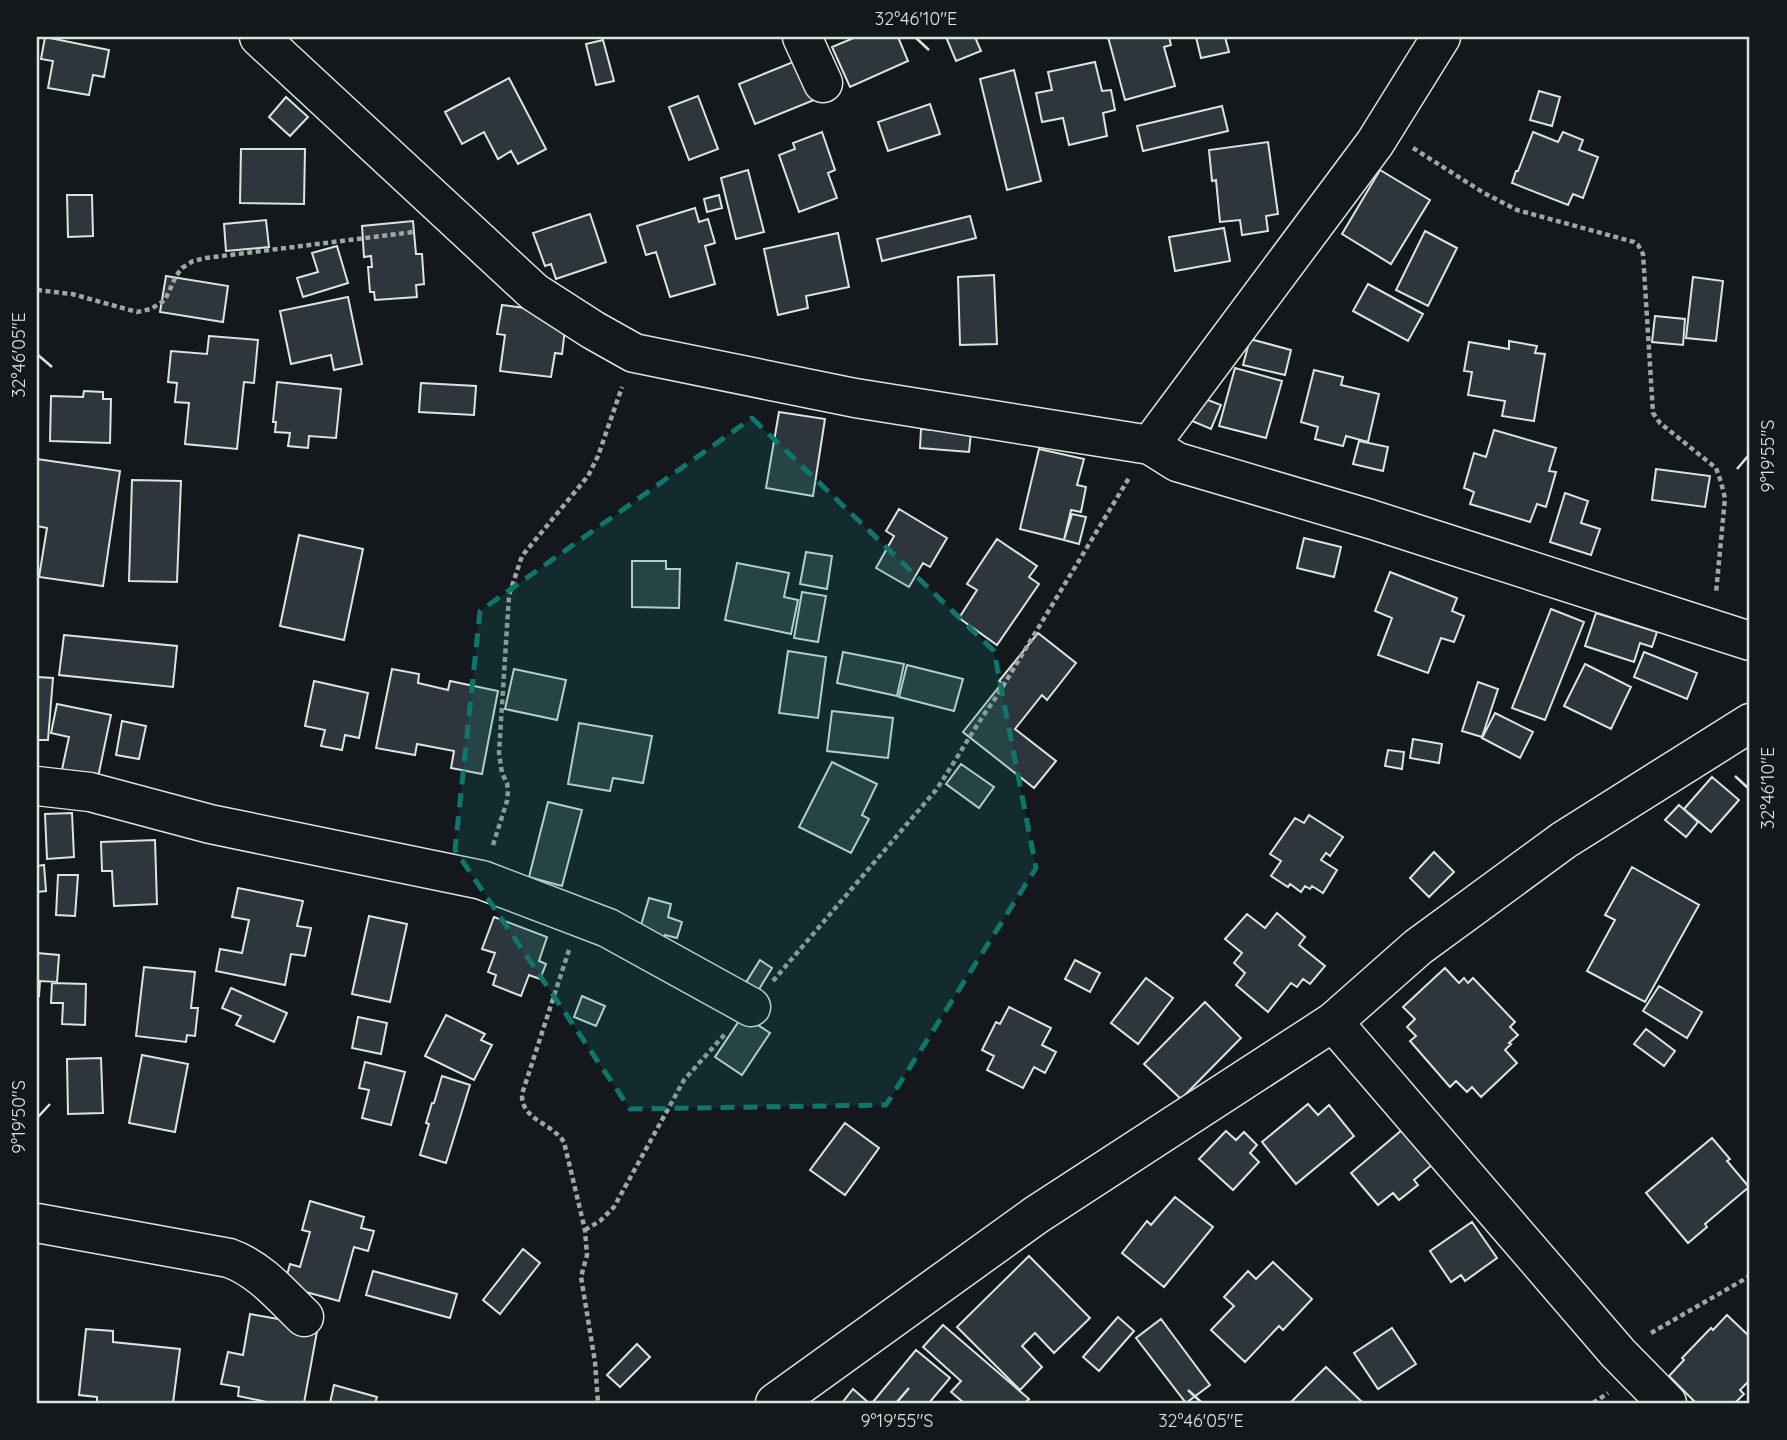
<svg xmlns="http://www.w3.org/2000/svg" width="1787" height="1440" font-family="Quicksand,sans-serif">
<rect width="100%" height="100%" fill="#14181c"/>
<!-- building -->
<path fill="#2c363c" stroke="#d8e6dc" stroke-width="2" d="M45 37 109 50 104 77 93 75 89 95 48 88 53 61 41 59Z
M856 37H898L908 61 850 87 832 47Z
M946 37H975L981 51 956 61Z
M1108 37H1169L1171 45 1164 47 1175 86 1125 100Z
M1196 37H1225L1229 52 1201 58Z
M603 40 614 81 596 85 586 44Z
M803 58 819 98 755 124 739 84Z
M1095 62 1102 91 1111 90 1115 110 1103 113 1107 136 1069 145 1063 118 1042 122 1036 93 1052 90 1048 72Z
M1014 70 1041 181 1007 190 980 79Z
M509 78 546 149 518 164 511 151 498 159 484 132 462 144 445 112Z
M1539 91 1560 97 1552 126 1530 120Z
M698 96 718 149 689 160 669 107Z
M286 97 308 117 290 136 269 117Z
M930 104 940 134 888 151 878 122Z
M1222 106 1228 131 1143 151 1137 126Z
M822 132 835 170 828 173 837 198 799 212 779 155 795 149 793 143Z
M1533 132 1558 142 1563 132 1583 140 1579 150 1598 157 1583 198 1573 194 1568 205 1512 183 1516 171H1518Z
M1268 142 1278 214 1266 216 1268 231 1242 235 1240 220 1220 222 1216 180 1212 181 1209 150Z
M241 149H305L304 204 240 203Z
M748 170 764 232 736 239 721 178Z
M1380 170 1430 200 1391 264 1342 234Z
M67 195H92L93 236 68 237Z
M719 195 722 208 707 212 704 199Z
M695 208 699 222 708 219 715 243 705 246 715 284 670 297 656 252 646 255 637 226Z
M590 214 606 262 556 279 551 264 545 266 533 233Z
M970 216 976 238 882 261 877 239Z
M266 220 269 247 226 251 224 224Z
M413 221 416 254H422L424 284 416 285 417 297 375 300 374 292H370L368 267H372L371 256 364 257 362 226Z
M1224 228 1230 261 1175 271 1169 237Z
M1425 231 1457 248 1428 306 1396 290Z
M838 233 849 287 806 296 808 308 778 315 764 249Z
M337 246 348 283 303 297 297 278 318 272 312 253Z
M994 275 997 344 960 345 958 277Z
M166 276 228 286 223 322 160 312Z
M1693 277 1723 281 1716 341 1686 338Z
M1368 284 1423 314 1408 341 1353 311Z
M348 297 362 364 334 370 331 355 291 364 280 311Z
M502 305 561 313 565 329 562 354 555 353 551 377 500 371 505 335 497 334Z
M1655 316 1685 319 1683 345 1652 342Z
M209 336 258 340 254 383 244 382 237 449 185 444 189 403 175 402 177 383 168 382 171 351 207 354Z
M1250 339 1291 350 1285 375 1243 365Z
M1509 341 1537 346 1535 353 1545 354 1534 421 1502 416 1505 401 1468 395 1472 372 1464 371 1469 342 1509 349Z
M1235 368 1282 381 1266 438 1219 426Z
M1314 370 1343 377 1341 385 1379 394 1368 442 1346 436 1343 446 1315 439 1318 427 1301 422Z
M277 382 341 389 336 438 309 436 308 448 288 446 290 433 275 432 276 422H273Z
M421 383 476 386 474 415 419 412Z
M84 391 103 392V399H111L110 443 50 441 51 396 83 397Z
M1195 395 1221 405 1211 429 1185 418Z
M779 412 825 419 813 496 766 488Z
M921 429 971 433 969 452 920 448Z
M1494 430 1556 448 1549 471 1556 472 1546 507 1537 504 1530 522 1470 504 1474 492 1464 488 1474 453 1486 457Z
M1359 441 1388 447 1383 471 1353 464Z
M1039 449 1084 459 1077 485 1086 487 1081 512 1071 510 1064 540 1020 529Z
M37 459 120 471 103 586 39 577 47 528 37 526Z
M1656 469 1710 476 1705 507 1652 500Z
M132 480 181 481 177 582 129 581Z
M1565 493 1588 501 1581 523 1600 529 1591 555 1550 542Z
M899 509 947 538 930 567 923 563 909 587 876 568 894 536 886 531Z
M1072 514 1086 517 1079 544 1064 540Z
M299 535 363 549 344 640 280 626Z
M1304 538 1341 547 1334 577 1297 568Z
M997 539 1037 566 1029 577 1039 584 997 645 959 618 977 590 967 584Z
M806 552 832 556 827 589 800 584Z
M632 561H666V569H680L679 608 632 607Z
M737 563 789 573 784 597 798 600 791 634 725 620Z
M1390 572 1457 598 1452 611 1464 616 1454 642 1441 638 1428 673 1378 655 1392 618 1375 611Z
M802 592 826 596 818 642 794 638Z
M1551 609 1584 622 1545 720 1512 708Z
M1596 613 1657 632 1652 647 1640 643 1634 662 1585 646Z
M1038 633 1076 663 1047 700 1042 695 1015 729 1056 761 1034 788 963 732 1002 683 999 681Z
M64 635 177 646 173 687 59 675Z
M788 651 826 657 818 718 779 713Z
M843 652 904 664 897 696 837 683Z
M1644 652 1697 673 1687 699 1634 677Z
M1585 664 1631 687 1611 729 1564 706Z
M907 665 963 679 954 711 899 697Z
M392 669 419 674 418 683 448 690 450 681 498 691 482 774 451 768 454 751 417 744 415 755 376 748Z
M514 669 566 680 557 720 505 709Z
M37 677 53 678 48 740H37Z
M314 681 368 693 359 738 345 735 342 750 321 746 325 730 305 726Z
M1478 682 1498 689 1482 737 1462 731Z
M57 704 111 715 97 782 61 774 69 737 51 733Z
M832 711 893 718 888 758 827 751Z
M1495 713 1533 732 1520 758 1482 738Z
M122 721 146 726 139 759 116 755Z
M579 723 652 736 643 783 613 778 610 791 568 784Z
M1413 739 1442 744 1439 763 1410 758Z
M1388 750 1404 752 1402 769 1385 766Z
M832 762 877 784 862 815 869 819 851 853 799 827Z
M961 764 994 787 979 808 946 784Z
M1712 777 1739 800 1711 832 1684 809Z
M548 802 582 810 562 886 529 877Z
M1679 805 1698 822 1686 837 1665 820Z
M72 813 74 857 47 859 45 814Z
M1309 815 1343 837 1330 856 1326 853 1321 860 1337 870 1323 893 1312 886 1310 889 1305 886 1301 892 1290 884 1288 887 1271 876 1281 861 1270 854 1295 818 1304 823Z
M155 840 157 904 114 906 112 871H102L101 842Z
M1434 852 1454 872 1429 897 1410 878Z
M44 865 46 891 37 892V866Z
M1632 867 1699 905 1645 1002 1587 971 1615 920 1605 915Z
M58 875H78L75 916 56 915Z
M238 888 303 901 297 926 311 928 305 956 291 954 285 985 216 971 220 949 242 953 249 920 232 917Z
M649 898 671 904 668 917 682 922 677 938 665 935 660 949 636 942Z
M1277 913 1305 937 1299 945 1325 966 1310 984 1303 979 1297 987 1291 983 1268 1012 1236 985 1245 973 1234 963 1242 953 1225 939 1247 914 1265 928Z
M369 916 407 924 390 1002 352 994Z
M494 917 547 937 539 961 546 964 540 979 529 975 521 996 493 985 496 975 488 972 495 953 482 949Z
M37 953 59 955 57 982 40 981 39 996H37Z
M760 960 772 968 758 991 745 984Z
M1075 960 1100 973 1090 992 1065 979Z
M144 967 195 972 191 1008H198L195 1036 187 1035 186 1042 136 1036Z
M1445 968 1459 983 1464 978 1468 983 1473 978 1515 1022 1510 1027 1518 1035 1509 1043 1511 1044 1505 1050 1517 1063 1481 1097 1472 1087 1467 1092 1456 1081 1450 1087 1410 1041 1416 1036 1407 1027 1415 1019 1403 1007Z
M1146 978 1173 998 1138 1044 1111 1023Z
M52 983 86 984 85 1025 62 1024 63 1003H51Z
M1659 986 1702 1012 1687 1038 1643 1011Z
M231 988 287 1013 274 1042 236 1025 241 1016 222 1008Z
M582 996 605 1006 596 1026 574 1017Z
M1205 1002 1241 1038 1181 1099 1144 1064Z
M1009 1007 1051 1028 1042 1045 1056 1052 1045 1073 1034 1067 1023 1088 987 1070 994 1056 982 1050 996 1022 1000 1024Z
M446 1015 485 1034 481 1040 492 1045 474 1080 425 1056Z
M743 1015 770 1033 742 1075 715 1057Z
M358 1017 387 1023 381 1054 352 1048Z
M1646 1029 1675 1051 1664 1066 1634 1044Z
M142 1055 188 1064 175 1132 129 1123Z
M101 1058 103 1113 68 1114 67 1059Z
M365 1062 405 1072 391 1125 362 1118 369 1090 359 1088Z
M442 1076 470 1085 446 1163 420 1155 429 1124 426 1123 432 1103H434Z
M1308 1104 1318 1115 1329 1105 1354 1136 1296 1184 1262 1142Z
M845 1123 879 1148 845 1195 810 1170Z
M1402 1130 1432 1165 1414 1180 1418 1185 1399 1200 1393 1193 1378 1205 1351 1173Z
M1226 1131 1236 1140 1244 1132 1257 1145 1250 1153 1259 1162 1233 1190 1199 1159Z
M1712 1138 1730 1159 1727 1161 1749 1187 1705 1224 1707 1227 1688 1243 1646 1193Z
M1175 1197 1213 1227 1164 1287 1122 1253 1147 1221 1151 1225Z
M310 1201 364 1217 361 1228 374 1231 368 1251 354 1247 339 1301 284 1286 290 1264 300 1267 310 1232 302 1230Z
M1472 1222 1497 1258 1465 1281 1461 1275 1451 1282 1430 1251Z
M523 1249 540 1263 500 1314 483 1300Z
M1029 1256 1090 1318 1054 1353 1035 1333 1022 1346 1042 1367 1020 1390 957 1327Z
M1273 1262 1312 1299 1283 1330 1279 1326 1245 1362 1211 1330 1234 1306 1224 1297 1248 1271 1256 1279Z
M373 1271 457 1294 450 1318 366 1295Z
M250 1314 318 1326 304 1403H266L267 1402 238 1396 239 1387 221 1384 228 1352 243 1355Z
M1727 1315 1750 1337V1380L1740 1390 1744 1394 1735 1403H1696L1669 1376 1684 1360 1682 1358 1711 1328 1713 1330Z
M1118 1317 1134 1331 1099 1371 1083 1357Z
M1161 1319 1210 1385 1186 1403 1136 1338Z
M943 1325 1029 1399 1025 1403H964L951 1392 961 1381 923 1347Z
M1392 1328 1416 1364 1378 1389 1354 1353Z
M86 1329 113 1331V1342L180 1349 173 1403 122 1402V1403H97V1397L79 1395Z
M637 1344 650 1357 620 1387 607 1375Z
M916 1350 950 1378 929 1403H872Z
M1326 1367 1362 1402 1290 1403Z
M334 1385 377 1397 375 1403H330Z
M853 1389 869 1403H842Z"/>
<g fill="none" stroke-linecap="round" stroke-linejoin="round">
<!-- minor casing -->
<g stroke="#d8e6dc" stroke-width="41">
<path id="minor" d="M259 37 534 292 593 330 634 353 855 398 1150 445 1177 462 1370 519 1750 641
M802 37 823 83
M1150 445 1375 143 1441 37
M37 786 90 792 210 824 482 880 608 928 751 1007
M1333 1022 1618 1353 1667 1403
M37 1223 229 1258C260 1269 281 1295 304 1317
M775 1403 1036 1215 1333 1022 1418 947 1564 840 1750 723"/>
</g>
<!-- path -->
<path stroke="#9da8a2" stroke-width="4.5" stroke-dasharray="5 3.5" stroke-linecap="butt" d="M1413 148 1484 193 1517 210 1634 242 1638 245 1643 254 1653 413 1660 423 1716 468 1721 482 1725 498 1716 593
M37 290 72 294 137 312 151 309 165 300 176 276 182 268 193 261 206 258 413 232
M493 845 507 801 508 791 507 783 502 773 499 753 509 595 522 556 588 476 598 456 622 387
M569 950 522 1094C521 1120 552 1123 564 1142L585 1230 587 1255 581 1277 595 1362 598 1403
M773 981 936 790C957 759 975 726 997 696L1129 478
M585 1230 600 1221 614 1207 684 1080 725 1034
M1651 1333 1750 1276
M1593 1403 1608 1393"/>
<!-- minor -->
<use href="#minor" stroke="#14181c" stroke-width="38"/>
</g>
<!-- marked area -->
<path fill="#0f766e" fill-opacity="0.2" stroke="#0f766e" stroke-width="5" stroke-dasharray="14 9" stroke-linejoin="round" d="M752 418 994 651 1036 868 886 1105 630 1109 455 850 480 611Z"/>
<!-- ticks -->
<path fill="none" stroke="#d8e6dc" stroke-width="2.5" d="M916 38 929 50M38 355 52 367M1737 469 1748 456M1735 776 1748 788M38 1117 50 1104M1188 1390 1201 1402M897 1402 909 1388"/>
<!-- border -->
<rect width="1787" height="1440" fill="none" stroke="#14181c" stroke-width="77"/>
<rect x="38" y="38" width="1710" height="1364" fill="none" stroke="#d8e6dc" stroke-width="2.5"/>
<g font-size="18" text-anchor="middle" fill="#d8e6dc">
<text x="916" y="25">32°46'10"E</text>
<text transform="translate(19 355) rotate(-90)" y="6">32°46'05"E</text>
<text transform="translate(1768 456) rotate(-90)" y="6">9°19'55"S</text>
<text transform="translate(1768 788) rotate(-90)" y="6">32°46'10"E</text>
<text transform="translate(19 1117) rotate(-90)" y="6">9°19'50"S</text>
<text x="897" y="1427">9°19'55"S</text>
<text x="1201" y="1427">32°46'05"E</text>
</g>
</svg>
